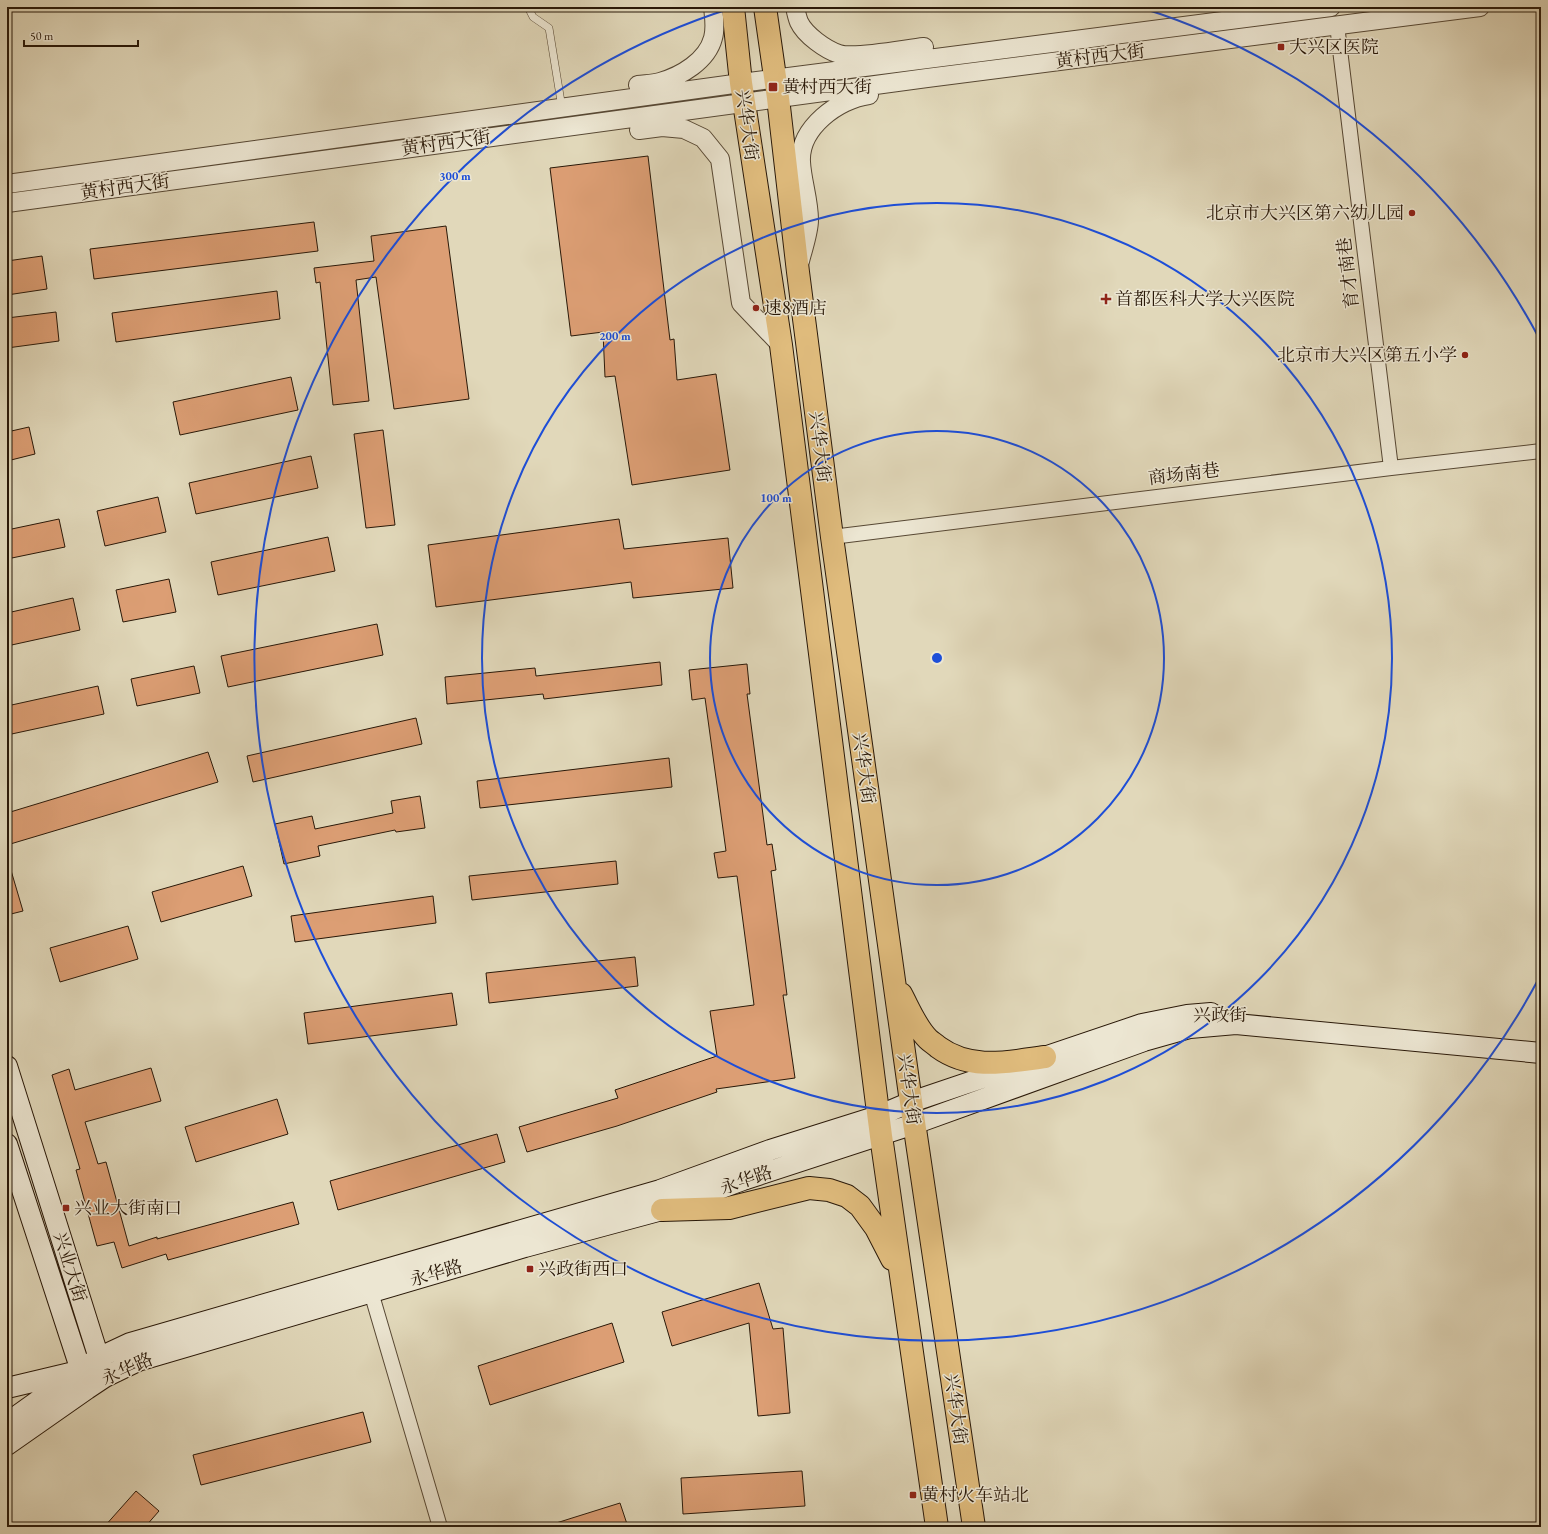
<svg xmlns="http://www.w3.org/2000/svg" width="1548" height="1534" font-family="'EB Garamond','Noto Serif SC',serif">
<rect width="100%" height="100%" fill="#e1d8ba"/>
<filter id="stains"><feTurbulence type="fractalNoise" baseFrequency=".005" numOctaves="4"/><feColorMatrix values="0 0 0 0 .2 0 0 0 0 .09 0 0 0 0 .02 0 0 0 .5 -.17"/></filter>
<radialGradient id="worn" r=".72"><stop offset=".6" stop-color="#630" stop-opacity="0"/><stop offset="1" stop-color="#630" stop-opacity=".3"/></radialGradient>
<!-- building -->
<path fill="#dc9e74" stroke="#291808" d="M648 156 670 340 674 339 677 380 716 374 730 470 632 485 615 376 605 377 603 332 571 336 550 168Z
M314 222 318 251 94 279 90 249Z
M446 226 469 399 394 409 376 277 356 280 369 401 333 405 320 282 316 283 314 268 374 261 371 236Z
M42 256 47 289 7 295V261Z
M277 291 280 319 116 342 112 313Z
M56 312 59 341 7 348V318Z
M291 377 298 410 180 435 173 402Z
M29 427 35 454 7 461V432Z
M383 430 395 525 366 528 354 434Z
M311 456 318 488 196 514 189 483Z
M158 497 166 532 105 546 97 511Z
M59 519 65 547 7 559V530Z
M619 519 624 549 728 538 733 588 633 598 631 582 436 607 428 545Z
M328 537 335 571 218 595 211 562Z
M169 579 176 612 123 622 116 590Z
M73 598 80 630 7 646V613Z
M377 624 383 655 228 687 221 656Z
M660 662 662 685 544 699 543 694 447 704 445 677 535 668 536 676Z
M747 664 750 694H747L767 845 772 844 776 870 771 871 787 995H783L795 1078 716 1089 717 1092 617 1126 527 1152 519 1127 618 1098 615 1090 717 1056 710 1011 754 1005 737 876 718 878 714 853 726 851 705 698 692 700 689 670Z
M194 666 200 693 137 706 131 679Z
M98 686 104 714 7 735V706Z
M416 718 422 744 253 782 247 756Z
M208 752 218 782 7 845V813Z
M669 758 672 787 480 808 477 781Z
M420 796 425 828 396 832 395 830 318 846 320 856 284 864 275 824 312 816 315 829 393 813 391 801Z
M616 861 618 884 472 900 469 876Z
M243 866 252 896 161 922 152 892Z
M10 867 23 911 7 915V868Z
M433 896 436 923 295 942 291 916Z
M128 926 138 959 60 982 50 948Z
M635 957 638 986 489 1003 486 973Z
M452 993 457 1025 308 1044 304 1013Z
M151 1068 161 1101 85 1122 98 1164 106 1162 129 1246 157 1237V1239L293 1202 299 1224 168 1260 166 1254 122 1268 114 1242 97 1246 76 1170 80 1169 52 1075 69 1069 75 1090Z
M277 1099 288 1134 196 1162 185 1127Z
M497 1134 505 1162 338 1210 330 1181Z
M759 1283 773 1329 783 1328 790 1413 758 1416 749 1323 672 1346 662 1312Z
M612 1323 624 1362 490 1405 478 1366Z
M363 1412 371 1442 201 1485 193 1455Z
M802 1471 805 1506 683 1514 681 1478Z
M136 1491 159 1511 145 1527H104Z
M620 1503 628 1527H554L553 1524Z"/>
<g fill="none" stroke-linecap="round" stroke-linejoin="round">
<!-- service casing -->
<g stroke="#574834" stroke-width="8">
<path id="service" d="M528 7 533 17 549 28 562 108"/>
</g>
<!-- minor casing -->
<g stroke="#574834" stroke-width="16">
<path id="minor" d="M1337 25 1391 468
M832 537 1391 468 1541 451
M371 1292 440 1527"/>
</g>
<!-- tertiary casing -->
<g stroke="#574834" stroke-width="20">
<path id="tertiary" d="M795 7C796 12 797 17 799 22 805 35 826 50 839 54 856 59 905 49 924 47
M638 85C645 84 653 84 660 82 681 76 707 61 713 38 716 28 714 17 713 7
M639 130 662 127 684 129 703 138 720 159 741 303 781 345
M7 184 741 83 1331 7
M7 203 927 78 1480 7
M800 261C803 249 809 232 809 220 809 200 802 181 801 162 799 128 838 99 869 95"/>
</g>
<!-- secondary casing -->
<g stroke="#291808" stroke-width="22">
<path id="secondary" d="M7 1066 103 1371
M7 1144 85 1383
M7 1388 70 1373
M7 1423 98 1358 130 1343 660 1190 770 1150 878 1116 911 1102 1142 1024 1187 1015 1211 1013
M7 1445 87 1389 105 1377 138 1361 525 1247 662 1210 743 1180 914 1124 1144 1041 1190 1028 1236 1024 1541 1053"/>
</g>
<!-- primary casing -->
<g stroke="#291808" stroke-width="24">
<path id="primary" d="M733 7 741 83 781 345 881 1136 937 1527
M765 7 778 98 798 272 832 537 911 1102 974 1527
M901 994C909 1009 916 1027 928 1039 931 1042 935 1044 938 1047 971 1071 1008 1062 1045 1057
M662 1210 729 1208 809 1188 829 1190 847 1196 860 1206 876 1228 892 1259"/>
</g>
<!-- service -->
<use href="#service" stroke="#ece6d2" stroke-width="7"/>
<!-- minor -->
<use href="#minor" stroke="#ece6d2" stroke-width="14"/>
<!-- tertiary -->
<use href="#tertiary" stroke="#ece6d2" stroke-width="18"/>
<!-- secondary -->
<use href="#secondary" stroke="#ece6d2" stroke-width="20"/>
<!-- primary -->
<use href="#primary" stroke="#e0bc7d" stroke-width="22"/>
</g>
<!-- distance rings -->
<g fill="none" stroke="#1d4ed8" stroke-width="2">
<circle cx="937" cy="658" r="227"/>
<circle cx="937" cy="658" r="455"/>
<path d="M1539 978A682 682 0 1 1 732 8M1142 8A682 682 0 0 1 1539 338"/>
</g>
<!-- markers -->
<g fill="#8f2418" stroke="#ece6d2" stroke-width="1.5">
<rect x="1277" y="43" width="8" height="8" rx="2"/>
<rect x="768" y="82" width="10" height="10" rx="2"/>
<circle cx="1412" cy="213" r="4"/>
<path d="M1104 293h4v4h4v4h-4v4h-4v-4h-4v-4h4z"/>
<circle cx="756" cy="308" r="4"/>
<circle cx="1465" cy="355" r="4"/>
<rect x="62" y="1204" width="8" height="8" rx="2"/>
<rect x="526" y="1265" width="8" height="8" rx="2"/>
<rect x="909" y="1491" width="8" height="8" rx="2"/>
</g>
<g text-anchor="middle" stroke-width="3" stroke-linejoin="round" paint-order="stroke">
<!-- poi labels -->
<g font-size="18" fill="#291808" stroke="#ece6d2" text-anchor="start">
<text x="1289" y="53">大兴区医院</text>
<text x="782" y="93">黄村西大街</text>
<text x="1404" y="219" text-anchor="end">北京市大兴区第六幼儿园</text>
<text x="1115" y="305">首都医科大学大兴医院</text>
<text x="764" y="314">速8酒店</text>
<text x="1457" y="361" text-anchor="end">北京市大兴区第五小学</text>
<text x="74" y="1214">兴业大街南口</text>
<text x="538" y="1275">兴政街西口</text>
<text x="921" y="1501">黄村火车站北</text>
</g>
<!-- street labels -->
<g font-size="18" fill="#291808" stroke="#ece6d2">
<text transform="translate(1100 56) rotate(-7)" y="6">黄村西大街</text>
<text transform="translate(747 125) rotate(82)" y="6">兴华大街</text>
<text transform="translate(446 143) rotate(-8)" y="6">黄村西大街</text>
<text transform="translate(125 187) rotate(-8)" y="6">黄村西大街</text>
<text transform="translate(1348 273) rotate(-97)" y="6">育才南巷</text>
<text transform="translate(820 447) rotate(83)" y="6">兴华大街</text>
<text transform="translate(1184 474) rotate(-7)" y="6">商场南巷</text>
<text transform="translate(864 768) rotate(82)" y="6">兴华大街</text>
<text x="1220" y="1021">兴政街</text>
<text transform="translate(909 1089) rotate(82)" y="6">兴华大街</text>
<text transform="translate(746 1180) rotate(-19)" y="6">永华路</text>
<text transform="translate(70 1267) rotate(73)" y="6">兴业大街</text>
<text transform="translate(436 1273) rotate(-16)" y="6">永华路</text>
<text transform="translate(127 1369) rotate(-24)" y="6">永华路</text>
<text transform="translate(956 1409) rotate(82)" y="6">兴华大街</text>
</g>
</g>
<circle cx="937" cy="658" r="6" fill="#1d4ed8" stroke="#ece6d2" stroke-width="2"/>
<g font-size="12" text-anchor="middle" font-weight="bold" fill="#1d4ed8" stroke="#ece6d2" stroke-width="3" stroke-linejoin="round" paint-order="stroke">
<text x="455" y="180">300 m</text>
<text x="615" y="340">200 m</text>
<text x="776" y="502">100 m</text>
</g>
<!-- margin -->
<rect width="1548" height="1534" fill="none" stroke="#e1d8ba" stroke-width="24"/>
<rect x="8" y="8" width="1532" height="1518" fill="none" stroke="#291808" stroke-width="2"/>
<rect x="12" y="12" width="1524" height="1510" fill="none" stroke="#291808"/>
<!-- scale -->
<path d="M24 40v6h114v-6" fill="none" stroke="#291808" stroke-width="2"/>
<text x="30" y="40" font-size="12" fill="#291808" stroke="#ece6d2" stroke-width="3" paint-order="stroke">50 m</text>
<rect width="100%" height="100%" filter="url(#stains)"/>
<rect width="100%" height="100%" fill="url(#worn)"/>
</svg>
